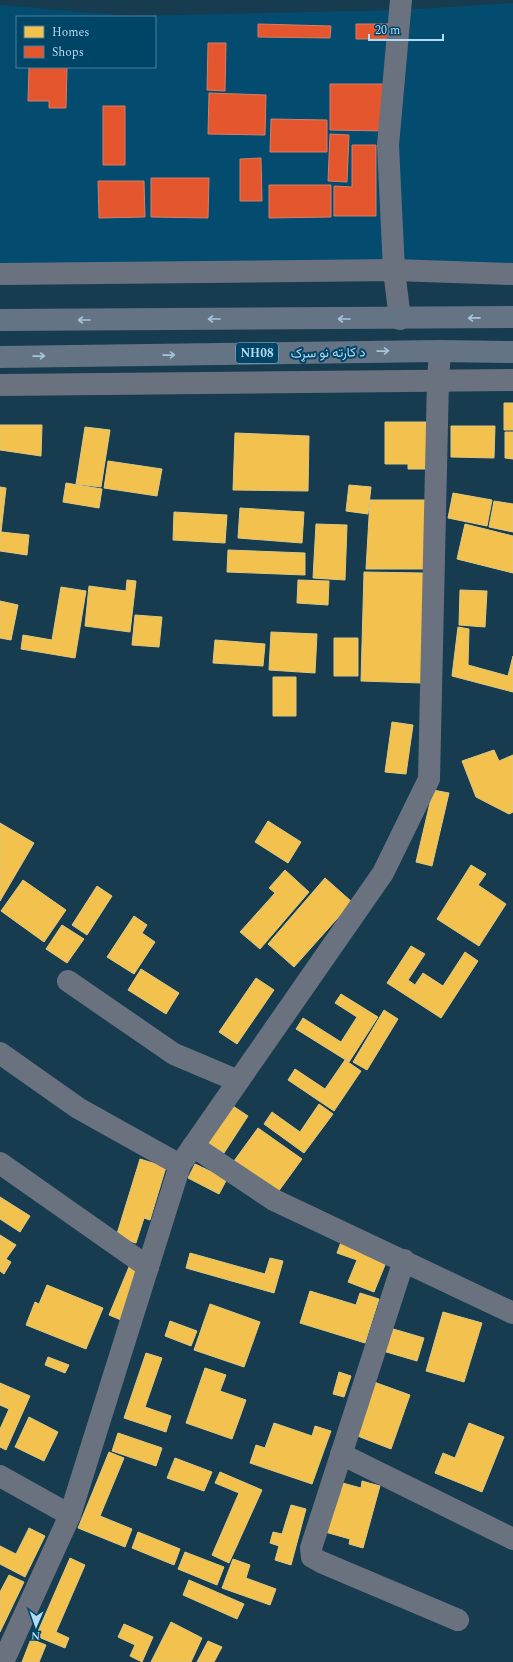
<svg xmlns="http://www.w3.org/2000/svg" width="513" height="1662" font-family="Spectral,Vazirmatn,serif">
<rect width="100%" height="100%" fill="#173c4f"/>
<!-- built -->
<path fill="#034b6f" fill-rule="evenodd" d="M513 3V274H0V5L130 16 400 10ZM17 17H155V67H17Z"/>
<!-- homes -->
<path fill="#f2c14e" stroke="#dfc880" d="M504 403H513V430H504Z
M385 422H426L427 469H408V464H385Z
M0 425H42L41 456 0 450Z
M451 426H495L494 458 451 457Z
M85 427 110 430 101 487 76 484Z
M505 432H513V459L505 458Z
M235 433 309 436 308 491 233 490Z
M108 461 162 469 157 496 104 488Z
M66 483 102 489 99 508 63 502Z
M349 485 371 487 368 514 346 511Z
M0 487 6 488 1 532 29 535 27 555 0 551Z
M453 493 492 500 487 526 448 518Z
M370 500H425V569H366Z
M494 501 513 504V532L489 527Z
M240 508 304 512 302 543 238 538Z
M174 512 227 515 225 543 173 540Z
M316 524 347 525 345 580 313 578Z
M465 524 513 536V573L457 559Z
M228 550 305 553V575L227 572Z
M364 572 424 573 422 683 361 681Z
M127 580 136 581 130 632 85 626 89 586 126 591Z
M298 580 329 581 328 605 297 603Z
M61 587 86 591 75 658 21 649 23 635 52 640Z
M460 590 487 591 485 627 459 625Z
M0 601 18 605 11 640 0 638Z
M135 615 162 617 159 647 132 645Z
M458 627 469 629 468 665 508 676 513 656V692L452 676Z
M271 632 317 634 315 673 269 670Z
M334 638H358V676H334Z
M215 640 265 644 263 666 213 663Z
M273 677H296V716H273Z
M392 722 413 725 406 774 385 772Z
M494 750 499 761 513 755V812L509 814 476 797 462 761Z
M433 790 449 793 432 866 416 862Z
M268 821 301 842 288 863 255 842Z
M0 823 34 843 0 901Z
M471 865 486 874 478 885 506 904 479 946 437 919Z
M285 870 309 892 260 949 240 932 275 893 269 888Z
M325 878 352 902 294 967 268 944Z
M23 880 66 910 44 942 1 911Z
M97 886 112 896 87 935 72 925Z
M134 916 147 925 142 933 155 942 134 974 107 957Z
M62 925 84 939 67 963 46 949Z
M411 946 425 954 408 980 415 985 423 973 443 986 465 952 478 961 441 1018 387 983Z
M141 969 179 993 166 1014 128 990Z
M256 978 274 990 237 1044 219 1032Z
M341 994 378 1017 349 1062 296 1029 303 1018 341 1042 357 1017 335 1003Z
M384 1010 398 1019 367 1070 353 1062Z
M345 1060 361 1071 334 1111 288 1080 295 1069 325 1089Z
M319 1104 333 1114 304 1153 264 1124 272 1112 300 1132Z
M233 1106 248 1116 224 1153 208 1143Z
M258 1128 302 1159 278 1192 234 1161Z
M140 1159 166 1167 150 1220 144 1218 136 1243 116 1237Z
M195 1164 227 1179 219 1194 188 1178Z
M0 1197 30 1216 20 1232 0 1219Z
M0 1235 16 1245 6 1259 11 1262 4 1274 0 1271Z
M341 1242 387 1260 374 1292 348 1282 357 1260 337 1253Z
M190 1253 265 1274 270 1258 283 1261 274 1293 186 1268Z
M129 1267 141 1272 121 1320 109 1315Z
M47 1285 103 1308 86 1349 26 1325 35 1302 39 1304Z
M310 1291 356 1305 360 1293 379 1299 365 1343 300 1323Z
M210 1304 260 1322 244 1367 194 1350Z
M443 1312 482 1323 464 1382 426 1371Z
M170 1321 197 1331 191 1346 165 1336Z
M390 1328 424 1338 417 1361 383 1351Z
M146 1353 162 1358 145 1407 171 1416 166 1432 124 1418Z
M48 1357 69 1365 65 1373 45 1365Z
M205 1368 226 1375 220 1391 246 1400 232 1439 186 1423Z
M339 1372 351 1376 344 1397 333 1394Z
M374 1382 410 1395 391 1449 355 1435Z
M0 1383 30 1396 6 1450 0 1447V1429L9 1409 0 1405Z
M29 1417 58 1432 44 1461 15 1447Z
M274 1423 312 1436 315 1426 331 1431 312 1484 250 1463 256 1445 265 1448Z
M469 1423 504 1437 482 1492 435 1473 443 1453 455 1458Z
M118 1433 162 1448 156 1466 112 1451Z
M109 1452 124 1458 100 1516 132 1529 125 1547 78 1528Z
M175 1458 212 1472 204 1491 167 1478Z
M220 1472 262 1490 229 1563 212 1555 239 1493 215 1483Z
M362 1481 380 1486 363 1548 349 1544 350 1539 325 1532 339 1482 361 1488Z
M291 1505 306 1509 291 1565 275 1560 279 1546 270 1543 273 1532 282 1534Z
M29 1528 45 1536 25 1577 0 1564V1546L16 1554Z
M138 1532 180 1549 174 1565 132 1548Z
M185 1552 224 1567 217 1585 178 1569Z
M70 1558 85 1565 56 1632 69 1638 65 1648 36 1636Z
M233 1559 250 1565 246 1578 276 1589 270 1605 222 1588Z
M9 1575 24 1582 0 1632V1592Z
M189 1580 244 1604 237 1619 183 1595Z
M171 1622 202 1638 191 1662H151Z
M124 1624 153 1637 142 1662 130 1656 135 1645 118 1637Z
M31 1639 46 1645 39 1662H22Z
M208 1641 222 1647 214 1662H197Z"/>
<!-- shops -->
<path fill="#e4572e" stroke="#d67e69" d="M258 24 331 26 330 38 258 37Z
M356 24H393V39H356Z
M208 43H226L225 91 207 90Z
M29 67H67L66 108H49V101H28Z
M330 84H386V131L330 130Z
M209 93 266 95 265 135 208 134Z
M103 106H125V165H103Z
M271 119 327 120V152H270Z
M330 134 349 135 347 182 328 181Z
M352 145H376V216H334V186L352 187Z
M261 158 262 201H240V159Z
M151 178H209L208 218 151 217Z
M98 181H144L145 217 99 218Z
M269 185H331V217L269 218Z"/>
<g fill="none" stroke-linecap="round" stroke-linejoin="round">
<!-- minor -->
<path stroke="#6a727f" stroke-width="22" d="M0 274 394 270 513 274
M0 385 513 380
M68 981 174 1054 238 1081
M0 1053 78 1108 180 1165
M193 1146 274 1200 513 1313
M0 1163 148 1267
M404 1260 311 1548 312 1557 321 1562 458 1620
M341 1454 513 1539
M0 1476 70 1515"/>
<!-- tertiary -->
<path stroke="#6a727f" stroke-width="22" d="M400 319 394 270 388 145 401 0
M3 1662 70 1515 180 1165 383 873 429 779 438 380 440 351"/>
<!-- trunk -->
<path stroke="#647484" stroke-width="22" d="M0 320 513 317
M0 357 440 351 513 352"/>
</g>
<!-- one-way arrows -->
<defs><path id="oneway-shaft" d="M-6 0H5M1.5-3L5.5 0L1.5 3" fill="none" stroke-width="1.6" stroke-linecap="round" stroke-linejoin="round"/></defs>
<g stroke="#a4c5dd">
<use href="#oneway-shaft" transform="translate(474 318) rotate(179)"/>
<use href="#oneway-shaft" transform="translate(214 319) rotate(180)"/>
<use href="#oneway-shaft" transform="translate(344 319) rotate(180)"/>
<use href="#oneway-shaft" transform="translate(84 320) rotate(180)"/>
<use href="#oneway-shaft" transform="translate(383 351) rotate(-1)"/>
<use href="#oneway-shaft" transform="translate(169 355) rotate(-1)"/>
<use href="#oneway-shaft" transform="translate(39 356) rotate(-1)"/>
</g>
<g text-anchor="middle" stroke-width="4" stroke-linejoin="round" paint-order="stroke">
<!-- shield labels -->
<rect fill="#046" stroke="#7eacc9" stroke-width="1" x="236" y="343" width="42" height="20" rx="3"/>
<g font-size="12" font-weight="bold" fill="#b4d9f3">
<text x="257" y="357">NH08</text>
</g>
<!-- street labels -->
<g font-size="13" fill="#b4d9f3" stroke="#046">
<text transform="translate(328 352) rotate(-1)" y="5">د کارته نو سړک</text>
</g>
</g>
<!-- legend -->
<rect x="16" y="16" width="140" height="52" fill="#004466" stroke="#48809e"/>
<rect x="24" y="26" width="20" height="12" fill="#f2c14e" stroke="#48809e"/>
<text x="52" y="36" font-size="12" fill="#b4d9f3">Homes</text>
<rect x="24" y="46" width="20" height="12" fill="#e4572e" stroke="#48809e"/>
<text x="52" y="56" font-size="12" fill="#b4d9f3">Shops</text>
<!-- north arrow -->
<g transform="translate(36 1626) rotate(182)" stroke="#004466" stroke-width="3" paint-order="stroke">
<path d="M0-3L7 15L0 10L-7 15Z" fill="#b4d9f3"/>
<text y="-6" font-size="11" font-weight="bold" text-anchor="middle" fill="#b4d9f3">N</text>
</g>
<!-- scale -->
<path d="M369 34v6h74v-6" fill="none" stroke="#b4d9f3" stroke-width="2"/>
<text x="375" y="34" font-size="12" fill="#b4d9f3" stroke="#004466" stroke-width="3" paint-order="stroke">20 m</text>
</svg>
